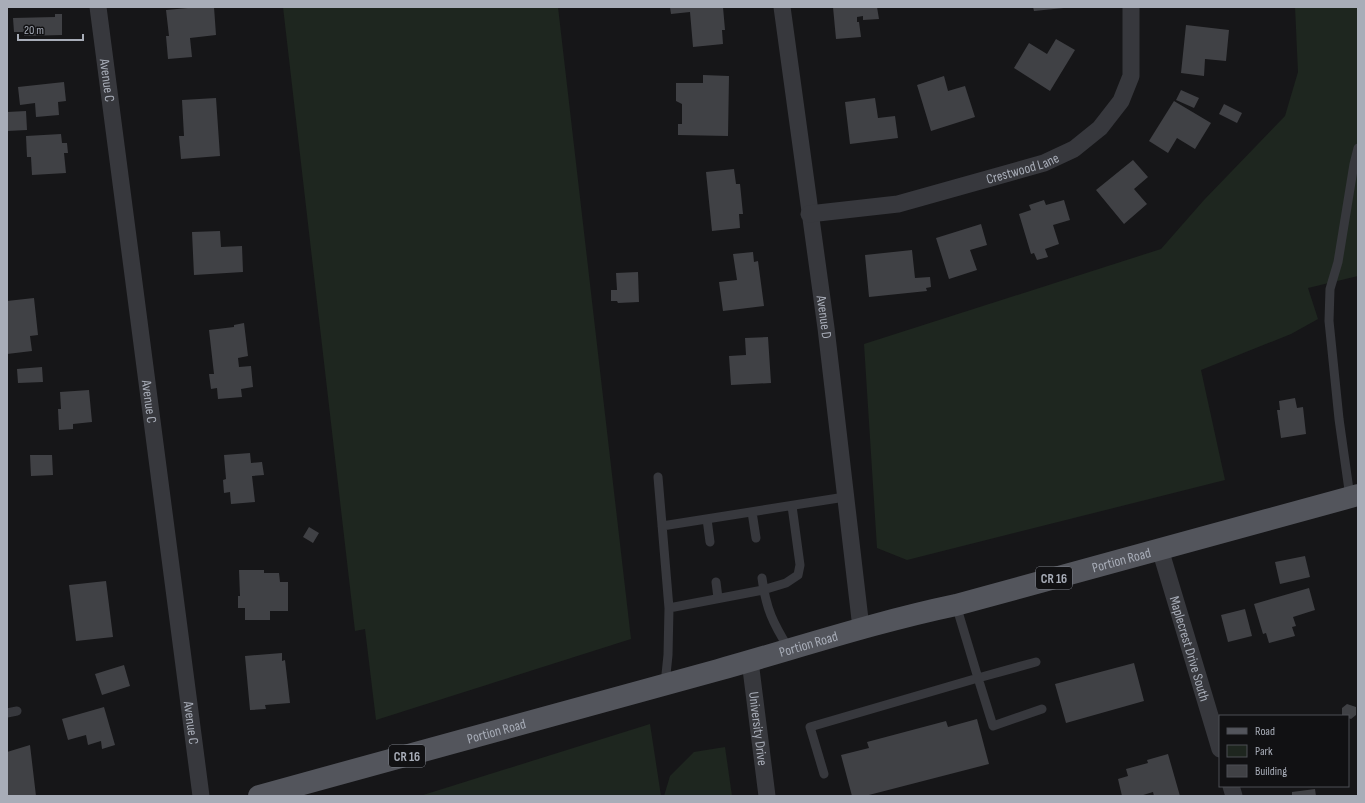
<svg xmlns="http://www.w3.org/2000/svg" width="1365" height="803" font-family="'Sofia Sans Condensed',sans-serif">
<rect width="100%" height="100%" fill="#161618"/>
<!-- green -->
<path fill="#1e261f" d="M283 7H558L631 639 376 720 365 629 355 631Z
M1295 7H1358V276L1308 288 1318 319 1291 334 1201 370 1225 480 907 560 877 548 864 344 1161 249 1204 200 1285 116 1298 72Z
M650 724 661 796H420Z
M725 747 732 796H664L670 776 694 752Z"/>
<!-- building -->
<path fill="#404145" d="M199 7H214L216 35 190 38 192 57 168 59 166 36H169L166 10Z
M670 7H723L725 30H722L723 44 693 47 690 12 671 14Z
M833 7H877L879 19 863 20V16L857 17V22H859L861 37 836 39Z
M1033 7H1064V8L1034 11Z
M55 14H62V35L24 36V32H14L13 18 55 17Z
M1186 25 1229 30 1226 61 1205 59 1204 76 1181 73Z
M1056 39 1075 50 1050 91 1014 68 1029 43 1047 54Z
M703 75 729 76 728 136 678 135V124H682V104L676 101V83H703Z
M944 76 948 91 965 86 975 117 931 131 917 85Z
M64 82 66 101 58 102 59 115 36 117 35 103 20 105 18 87Z
M1181 90 1199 98 1194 108 1176 100Z
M216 98 220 156 181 159 179 136H184L182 100Z
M875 98 878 118 895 116 898 138 850 144 845 102Z
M1174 101 1211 123 1195 149 1177 138 1168 153 1149 141Z
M1224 104 1242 113 1237 123 1219 114Z
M26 111 27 130 7 131V112Z
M61 134 62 143H67L68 153H64L66 173 32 175 31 157H27L26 136Z
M1133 160 1148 177 1134 189 1147 204 1124 224 1096 190Z
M734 169 736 184H740L743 214H739L740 228 712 231 706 172Z
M1044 200 1046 205 1064 200 1070 220 1053 225 1059 244 1045 249 1048 257 1037 260 1034 253 1031 254 1019 214 1031 210 1029 205Z
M981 224 987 245 970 250 977 270 949 279 936 238Z
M220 231 221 247 242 246 243 272 194 275 192 232Z
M912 250 915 278 930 277 931 287 926 288 927 291 869 297 865 255Z
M753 252 754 262 758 261 764 306 723 311 719 282 737 280 733 254Z
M638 272 639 302 618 303 617 301H611V290H617L616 273Z
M34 298 38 335 30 336 32 351 7 354V301Z
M244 323 248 356 238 358 239 367 251 366 253 387 241 389 242 397 218 399 217 388 211 389 209 374H214L209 330 234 327V325Z
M768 337 771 383 731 385 729 356 746 355 745 338Z
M42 367 43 382 18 383 17 369Z
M89 390 92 422 73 424V429L59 430 58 409H61L60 392Z
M1295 398 1297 408 1303 407 1306 434 1281 438 1277 410H1280L1279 401Z
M250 453 251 463 262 462 264 475 252 476 255 502 231 504 230 492 224 493 223 480 226 479 224 455Z
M30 455H52L53 475 31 476Z
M309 527 319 533 313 543 303 537Z
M1305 556 1310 577 1280 584 1275 562Z
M239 570H264V573H279L280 582H288V611H270V620H245V608H238V596H240Z
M106 581 113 637 76 641 69 585Z
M1309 588 1315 610 1293 617 1296 626 1292 627 1295 636 1269 643 1266 633 1263 634 1254 604Z
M1245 609 1252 636 1228 642 1221 615Z
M282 653V661L285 660 290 703 265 705 266 709 250 710 245 656Z
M1134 663 1144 701 1066 723 1055 684Z
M124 665 130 686 102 695 95 674Z
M1347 704 1356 707V715L1351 719 1348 718V716H1342V708Z
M104 707 115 745 102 749 101 741 88 745 86 735 68 740 62 719Z
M977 719 989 764 865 796H852L841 755 869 748 867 742 946 721 948 727Z
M30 745 36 796H7V752Z
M1168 754 1180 796H1154L1153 792 1140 796H1122L1118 779 1128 776 1126 769 1148 763 1147 760Z
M1315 789 1316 796H1292V792Z"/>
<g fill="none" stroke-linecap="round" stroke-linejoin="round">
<!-- service -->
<path stroke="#37383d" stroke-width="9" d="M658 477 669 608 668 655 665 684
M1350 497 1339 419 1329 321 1330 289 1338 262 1354 164 1358 148
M752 512 756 538
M707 519 710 542
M662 526 845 497
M762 578C766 609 773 623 789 649
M716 582 718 598
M669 608 763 590 786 583 798 575 800 565 792 506
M1036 662 978 678 993 726 1042 709
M7 713 17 711
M824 774 810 727 978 678 956 605"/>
<!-- minor -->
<g stroke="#37383d" stroke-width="17">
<path id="s1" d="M98 7 201 796"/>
<path id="s2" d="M782 7 826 328 861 628"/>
<path id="s3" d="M809 214 898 204 1044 163 1074 149 1100 128 1121 101 1131 76V7"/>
<path id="s4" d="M1160 549 1220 749"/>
<path id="s5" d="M750 661 767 796"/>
<path d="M1231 786 1234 796"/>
</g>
<!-- primary -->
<path stroke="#53555c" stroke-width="22" id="s6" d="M259 796C412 754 565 712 718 670 797 648 875 622 956 605L1358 495"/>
</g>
<g text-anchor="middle" stroke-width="3" stroke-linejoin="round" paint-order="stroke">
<!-- shield labels -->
<g fill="#111113" stroke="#7b7e86" stroke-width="1">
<rect x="1036" y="567" width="36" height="22" rx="3"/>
<rect x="389" y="745" width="36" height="22" rx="3"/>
</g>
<g font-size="13" font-weight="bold" fill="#a8adb8">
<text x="1054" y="583">CR 16</text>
<text x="407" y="761">CR 16</text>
</g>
<!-- street labels -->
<g font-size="14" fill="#a8adb8" stroke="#111113">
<text dy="5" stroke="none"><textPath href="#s1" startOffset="74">Avenue C</textPath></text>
<text dy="5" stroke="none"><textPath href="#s3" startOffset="219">Crestwood Lane</textPath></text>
<text dy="5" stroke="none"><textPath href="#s2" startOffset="313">Avenue D</textPath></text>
<text dy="5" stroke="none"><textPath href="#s1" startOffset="398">Avenue C</textPath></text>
<text dy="5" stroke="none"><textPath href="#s6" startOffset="894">Portion Road</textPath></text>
<text dy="5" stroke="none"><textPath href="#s6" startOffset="570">Portion Road</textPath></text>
<text dy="5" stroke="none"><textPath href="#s4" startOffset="104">Maplecrest Drive South</textPath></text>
<text dy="5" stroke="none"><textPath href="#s1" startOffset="722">Avenue C</textPath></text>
<text dy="5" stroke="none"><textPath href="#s5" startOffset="68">University Drive</textPath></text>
<text dy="5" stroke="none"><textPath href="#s6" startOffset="246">Portion Road</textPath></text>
</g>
</g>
<!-- border -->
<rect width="1365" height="803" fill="none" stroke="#a8adb8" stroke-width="16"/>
<!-- legend -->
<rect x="1219" y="715" width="130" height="72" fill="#111113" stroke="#4d4f55"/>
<rect x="1227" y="728" width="20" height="6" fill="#53555c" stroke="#4d4f55"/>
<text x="1255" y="735" font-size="12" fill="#a8adb8">Road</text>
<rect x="1227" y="745" width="20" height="12" fill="#1e261f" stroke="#4d4f55"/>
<text x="1255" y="755" font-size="12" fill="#a8adb8">Park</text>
<rect x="1227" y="765" width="20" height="12" fill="#404145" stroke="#4d4f55"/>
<text x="1255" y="775" font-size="12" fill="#a8adb8">Building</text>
<!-- scale -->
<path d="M18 34v6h65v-6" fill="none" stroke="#a8adb8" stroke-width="2"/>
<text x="24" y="34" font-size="12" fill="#a8adb8" stroke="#111113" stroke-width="3" paint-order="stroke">20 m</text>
</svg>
